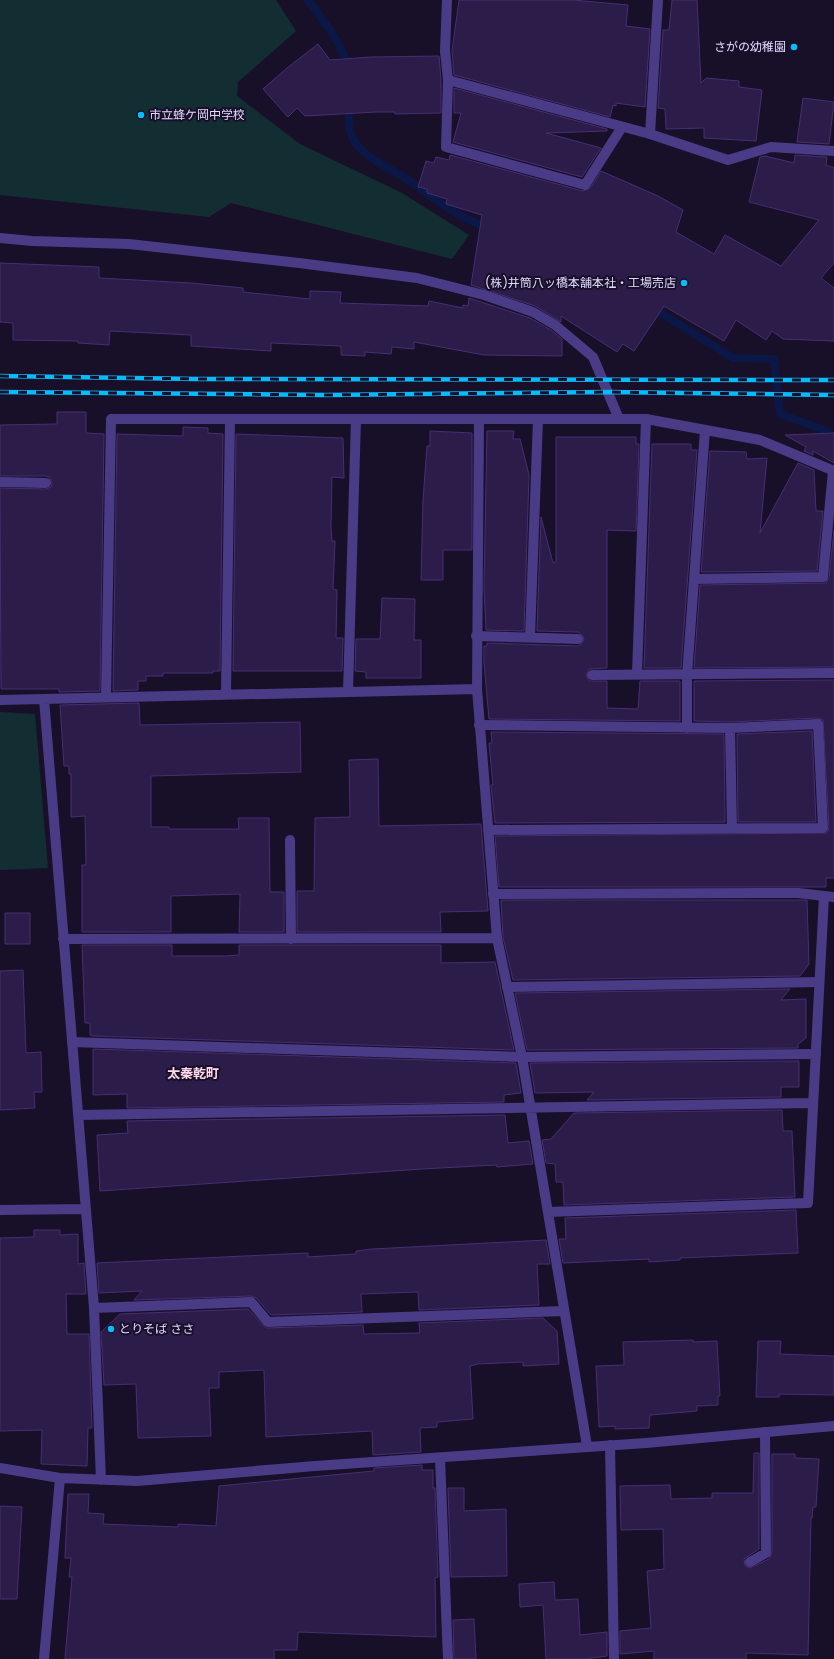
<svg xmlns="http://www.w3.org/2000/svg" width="834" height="1659" font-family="Poppins,'Noto Sans JP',sans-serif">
<rect width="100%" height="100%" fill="#181028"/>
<!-- green -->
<path fill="#132e32" d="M0 0H276L296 31 238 82 237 96 300 144 402 193 469 235 452 259 231 203 209 217 0 195Z
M0 712 35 714 48 868 0 870Z"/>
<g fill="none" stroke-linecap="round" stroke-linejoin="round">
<!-- stream -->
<path stroke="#0b1746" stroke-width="8" d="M308 0C324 21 341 42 348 68
M349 104C349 117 347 131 355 142 366 158 387 167 402 176 431 195 456 218 490 228
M651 307 733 358 774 359 780 414 822 429 834 436"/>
</g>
<!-- building -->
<path fill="#2c1c49" stroke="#472e74" d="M459 0H573L628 5 626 26 650 29 645 107 616 103V106L613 105 610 117 454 75 452 51Z
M672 0H697L701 83 706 78 739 81V87L762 90 756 141 704 138V128L666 129 665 109 658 108 663 30H669Z
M318 44 330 60 371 57 439 56 441 80V113L395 114V112H376L305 116 297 108 288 117 263 89 287 68Z
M454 88 607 129V131L546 133 601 148 582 177 453 142 461 113H454Z
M803 98 834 102 829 144 797 142Z
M450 155 583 191 590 188 601 171 658 196 683 210 676 232 714 254 725 235 781 266 819 220 749 202 760 157 765 156 794 163 795 155 827 157 826 165 834 168V263L821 278 834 288V341L783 339 772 331 766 340 736 320 724 341 664 306 634 351 623 344 617 352 561 316V322L535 306 471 285 482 215 446 204 447 199 427 193V189L418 187 426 161 434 163 436 157 449 160Z
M0 263 99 267V278L191 283 243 288V292L310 299V291L341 292 340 303 428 306 429 301 463 308V305L468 306 469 298 530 318 551 330 562 339V356L484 355 414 342V349L392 347 391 354 365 352V356L341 355V346L271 343V351L191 346V335L110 331 109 345 78 343V341L13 340V323L0 322Z
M57 412H86V433L104 434 100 691 59 692V689H1L0 488 46 489 51 487 52 483 50 478 46 476H0V425L57 424Z
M183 427 208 428V433L223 434 220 671H213V673H163V676H146V681H138V690L113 691 117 434 183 436Z
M430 431 472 433V550H443V580H421L423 500 427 446H430Z
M487 431H514L513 439H520L529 475 524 631 486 630 484 588Z
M834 433V463L813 451V455L804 451 806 447 785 435Z
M236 434 343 438 344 478 332 477 331 526 332 541H335L333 589 337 590 336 638H343L342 671H233Z
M556 437H636V444H639L636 531 607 530V668L589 669 586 675 589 681H607V708L638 709 640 681H680V721L489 719 484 663V646H487V643L578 646 581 644 584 640 583 636 578 632 537 631 541 517 553 563 556 562Z
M652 444H691V450H697L681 668H644Z
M710 451 746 452 747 459 767 458 760 533 798 463 814 470 816 511H823L817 571 701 572Z
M834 530V667L694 668 700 585 826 583 829 578Z
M382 598 415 599 414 640H421V678H366V672L355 671 356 639H380Z
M834 680V878H826V887H499L495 836 827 833 829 828 823 720 818 718 730 722 694 721V681Z
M139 703 140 725 300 722 301 772 151 776V827H169V829H239L238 818H269L270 892H284V932H239L240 894 171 896V932H82V865H86L85 816 71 817V774H69V766H64L60 705Z
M812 731 816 822H738L737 734Z
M491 732 724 734 725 822 495 823 491 785H493L489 743H492Z
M378 759 379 826 481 824 488 911 440 912 441 932H297V891H314L315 818 350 817 349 760Z
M501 900H807L809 964 800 976 513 980 503 937Z
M5 913H30V944H5Z
M82 945H172V956H226L239 955V945H441V963L495 962 514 1050 92 1036 90 1035V1023H85Z
M23 970 26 1053 41 1052 42 1092H34L35 1108 0 1110V971Z
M790 989 781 1000 806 999V1038L798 1044V1048L527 1050 515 993Z
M93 1049 516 1063 521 1093 504 1095V1102L127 1108V1094L93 1095Z
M799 1061V1087H781V1097L587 1100 594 1092 535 1093 530 1063Z
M782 1110 783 1131H792L795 1197 564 1205 563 1182H556L555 1164 546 1163 542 1140 551 1139 574 1113Z
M505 1115 508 1143 529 1141 533 1164 497 1167 496 1165 422 1169 100 1191 97 1135 128 1133 127 1121Z
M796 1210 798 1253 680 1258V1260L649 1262V1259L563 1263 559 1239H566L565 1218Z
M34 1230H60V1235L78 1234V1264L84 1263 86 1294H66L67 1334H89L92 1428H88L87 1466 41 1464 42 1430 0 1431V1238L34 1237Z
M546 1240 550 1264H537L539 1305 419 1310 418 1292 361 1294 362 1312 271 1315 256 1298 251 1296 134 1300 142 1291 99 1293 97 1263 308 1253V1257L356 1254V1251L372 1249Z
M248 1309 266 1328 363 1325 364 1334 420 1333 419 1323 543 1318 557 1331 559 1364 523 1366V1362L478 1364 470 1366 473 1419 437 1422V1427L420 1428 421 1452 373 1455 372 1431 266 1437 264 1370 219 1372V1388H209L211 1436 138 1438 136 1384 104 1385 101 1332 120 1314Z
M693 1340V1342L717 1341 720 1396H718V1405L697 1406V1411L650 1415 649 1428 615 1429V1426L599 1427 596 1366 624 1365 623 1342Z
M758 1341H781L780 1354 834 1356V1395L779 1394V1397H756Z
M754 1453H759V1549L744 1559 745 1566 750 1568 769 1559 772 1553V1454H795V1458L819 1459 816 1507H813L812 1518H811L808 1655 746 1653V1659H654V1651L620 1654V1631L651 1628 647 1571 664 1569 663 1529 621 1530 620 1486 670 1485 671 1499 712 1498V1493H753Z
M422 1465V1470H433V1488H435L438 1577 435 1578 436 1637 298 1632 297 1650H274V1659H65L72 1577H69L71 1558H65L68 1494H89L88 1513 104 1514 103 1524 178 1527V1524L216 1526 219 1486 374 1471V1468Z
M448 1488H464V1511L506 1509 507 1576 451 1577Z
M0 1506 22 1507 17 1599H0Z
M554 1582 555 1600 578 1599 580 1635 607 1632V1656L585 1659H546L543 1605 520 1607 519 1584Z
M474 1619 476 1659H454L453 1620Z"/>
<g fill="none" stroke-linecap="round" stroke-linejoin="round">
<!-- lane -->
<path stroke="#4a3b86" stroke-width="10" d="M447 0 445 51 448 80 650 134
M448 80 446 147 585 185 622 127
M0 482 46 483
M694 579 823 577 833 471
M476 636 578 639
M530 637 538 419
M637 674 646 419
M592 675 834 673
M348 692 356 419
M479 725 730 728 818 724 823 828 488 830
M687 728V675L705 430
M730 728 732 828
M290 840 291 939
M493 894 798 893 834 897
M507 987 819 982
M72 1042 522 1057 816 1054
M610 1445 614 1659
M440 1458 448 1659
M750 1562 766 1553 765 1432"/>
<!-- street -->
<path stroke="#4a3b86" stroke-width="10" d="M658 0 650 134 728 160 771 147 834 151
M0 238 32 241 129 244 299 263 417 278 484 295 533 312 555 325 593 357 619 419
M479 419 477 689 497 938 522 1057 587 1446
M226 694 230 419
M106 697 111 419H646L760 440 834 471
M44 699 94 1308 101 1480
M0 700 477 689
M63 939 497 938
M78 1115 813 1103
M0 1210 86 1209
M548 1212 808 1203 824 896
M94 1308 251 1302 268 1322 564 1311
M0 1468 60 1478 137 1481 315 1466 646 1443 834 1426
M44 1659 60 1478"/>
<!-- rail casing -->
<g stroke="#05bcfd" stroke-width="4.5">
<path id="rail" d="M0 376 198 379 834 380
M0 392 326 395 609 392 834 395"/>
</g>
<!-- rail -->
<use href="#rail" stroke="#181028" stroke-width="3" stroke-dasharray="9" stroke-linecap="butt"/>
</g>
<!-- markers -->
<g fill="#05bcfd" stroke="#181028" stroke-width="1.5">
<circle cx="794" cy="47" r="4"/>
<circle cx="141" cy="115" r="4"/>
<circle cx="684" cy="283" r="4"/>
<circle cx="111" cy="1329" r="4"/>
</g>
<g text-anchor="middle" stroke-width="4" stroke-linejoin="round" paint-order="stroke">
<!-- poi labels -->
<g font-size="12" fill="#e2d7ff" stroke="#181028" text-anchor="end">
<text x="786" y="51">さがの幼稚園</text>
<text x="149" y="119" text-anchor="start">市立蜂ケ岡中学校</text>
<text x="676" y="287">(株)井筒八ッ橋本舗本社・工場売店</text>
<text x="119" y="1333" text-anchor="start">とりそば ささ</text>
</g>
<!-- neighbourhood labels -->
<g font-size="13" font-weight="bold" fill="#ffd9eb" stroke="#181028">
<text x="193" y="1078">太秦乾町</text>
</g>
</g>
</svg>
